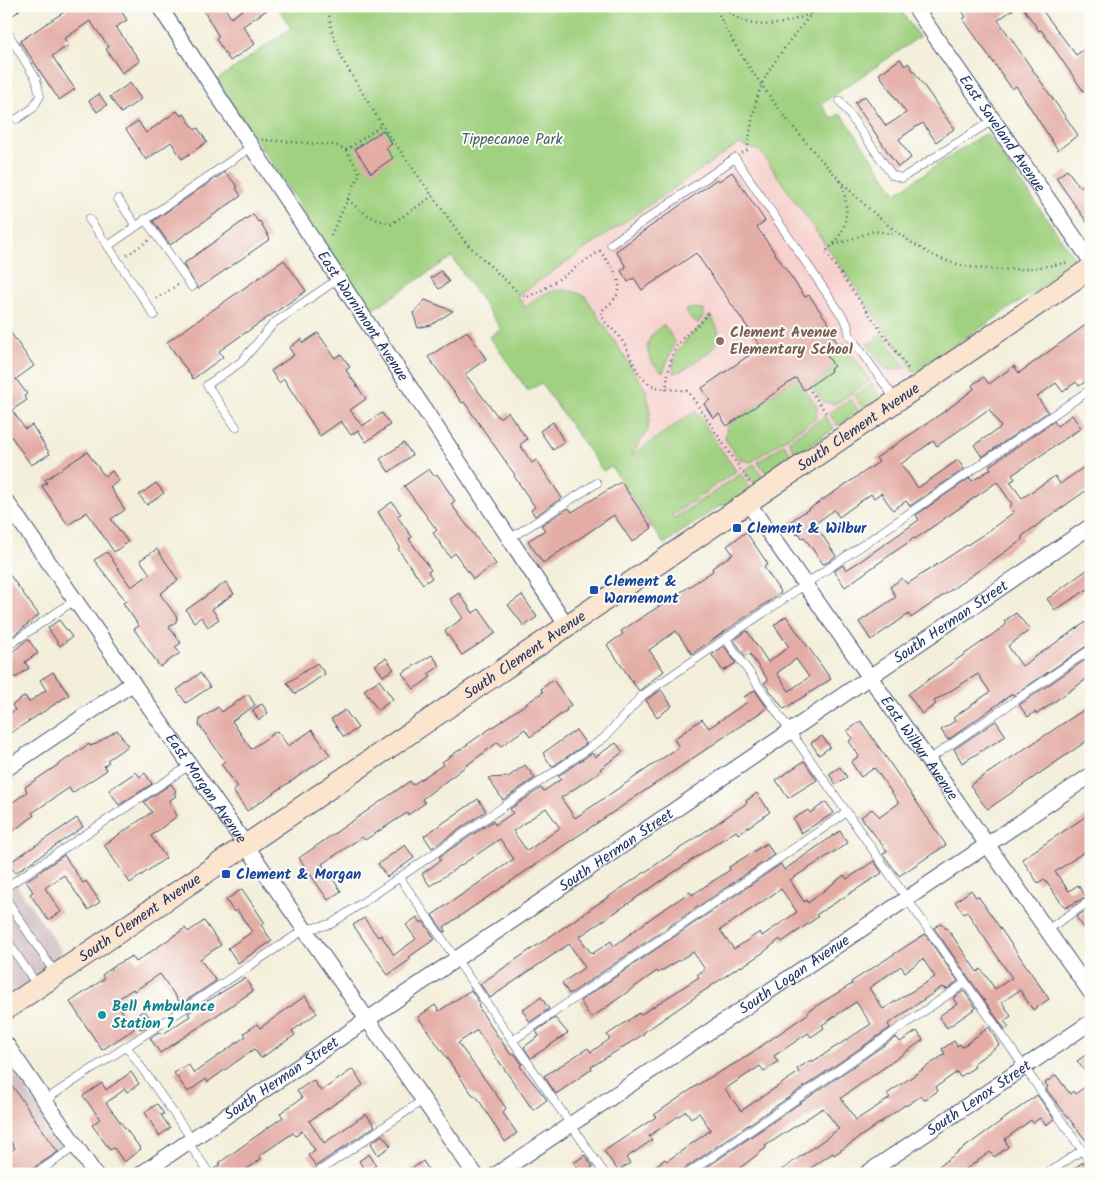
<svg xmlns="http://www.w3.org/2000/svg" width="1097" height="1180" font-family="Kalam,sans-serif">
<rect width="100%" height="100%" fill="#fdfcf7"/>
<filter id="ink" filterUnits="userSpaceOnUse"><feTurbulence type="fractalNoise" baseFrequency=".02" numOctaves="2"/><feDisplacementMap in="SourceGraphic" scale="10" xChannelSelector="R" yChannelSelector="G"/><feConvolveMatrix kernelMatrix="1 2 1 2 8 2 1 2 1" color-interpolation-filters="sRGB"/></filter>
<filter id="wash" filterUnits="userSpaceOnUse"><feTurbulence type="fractalNoise" baseFrequency=".0096" numOctaves="4" result="noise"/><feDisplacementMap in="SourceGraphic" scale="20" xChannelSelector="R" yChannelSelector="G"/><feGaussianBlur stdDeviation="1.12" result="paint"/><feColorMatrix in="noise" values="0 0 0 0 0 0 0 0 0 0 0 0 0 0 0 0 0 1.4 0 .05"/><feComposite in="paint" operator="in"/></filter>
<g filter="url(#wash)">
<rect width="100%" height="100%" fill="#f3efda"/>
<!-- built -->
<path fill="#f7d0cc" d="M738 144 760 151 915 373 758 480 757 487 728 506 721 505 682 532 517 296Z"/>
<!-- industrial -->
<path fill="#d2bec3" d="M6 869 71 965 6 1009Z
M6 1062 66 1147 29 1174H6Z"/>
<!-- green -->
<path fill="#a0d180" stroke="#5e806f" d="M277 6H898L919 37 821 104 832 119 839 114 843 116 896 193 979 137 987 134 1073 256 1074 264 915 373 760 151 738 144 517 296 526 308C542 290 562 285 585 296L646 390 650 411 648 430 631 456 695 411 736 471 671 516 673 519 741 474 751 491 728 506 721 505 664 544 611 466 603 471 541 383 528 391 490 337 501 329 452 257 369 312 217 80 291 28Z
M695 308 704 310V315L698 323C693 321 687 316 686 310Z
M710 315C726 337 718 346 698 360 691 365 683 371 674 373 669 347 697 333 710 315Z
M662 326H665L675 342 663 372C643 359 642 339 662 326Z
M882 334 906 368 886 370 868 344Z
M844 343 870 381 835 404 823 402 811 385 831 372 830 369 834 366 824 356Z
M796 378 817 406 816 418 751 462 739 459 725 439 727 426Z
M872 384 880 397 863 409 854 396Z
M850 399 859 411 838 426 829 413Z
M825 416 834 429 797 454 788 441Z
M784 444 793 457 767 474 758 462Z
M754 464 763 477 758 480 757 487 744 471Z"/>
<g id="blocks">
<!-- building -->
<path fill="#e3aca4" fill-rule="evenodd" d="M73 6H118L127 20 116 27 140 61 122 73 106 49 109 47 90 21 64 39 69 45 52 56 75 89 59 100 20 41Z
M201 6H224L231 18 248 6H273L243 26 255 44 230 61 216 39 219 37Z
M968 6H1018L998 20 1078 135 1058 150 1016 86 1012 89 963 19 966 17 962 11Z
M1022 6H1039L1076 55 1091 45V87L1084 92 1041 30 1039 31Z
M900 59 905 66 908 63 954 129 936 142 923 123 916 127 899 139 911 158 898 167 855 103 865 96 886 126 906 113 879 74Z
M130 83 141 99 121 113 110 97Z
M99 94 107 105 97 112 89 101Z
M177 111 181 116 184 114 195 130 198 128 207 142 182 159 171 142 146 160 126 129 138 121 146 133Z
M383 130 392 144 386 148 393 158 371 173 355 149Z
M1067 170 1080 187 1084 184 1091 194V228L1056 178Z
M225 172 238 187 236 188 241 196 170 245 153 221Z
M732 172 765 221 757 227 805 297 809 295 830 325 827 327 839 345 826 354 834 366 830 369 831 371 804 390 796 378 727 426 719 414 713 418 704 404 710 400 702 388 761 347 696 253 642 290 634 278 628 282 621 271 626 267 616 251 717 179 719 181Z
M253 214 258 222 260 221 270 239 198 289 183 264Z
M284 260 306 291 219 351 223 357 193 379 167 342Z
M441 271 449 282 439 289 431 278Z
M425 300 453 311 431 325 418 328 413 313Z
M1091 321V356L1086 360 1091 366V378L1079 386 1076 382 1063 392 1056 383 1037 397 1048 412 982 457 974 445 1001 427 989 409 937 446 933 441 901 464 918 488 958 460 964 469 910 506 906 501 893 510 881 493 874 498 871 494 839 517 834 510 815 524 836 556 828 562 823 564 804 537 802 538 799 533 797 535 788 523 879 462 876 458 948 409 974 389 972 385 984 377 989 384 1014 366 1019 373Z
M6 326 34 366 16 379 27 394 24 396 27 400 12 410 25 429 32 425 50 454 31 465 6 429Z
M467 331 486 359 465 374 499 418 508 412 527 439 520 445 532 463 536 460 562 498 535 516 531 510 535 507 514 476 515 475 464 402 462 403 428 357Z
M318 333 335 358 341 354 350 367 346 370 366 399 350 410 362 426 382 413 390 425 366 442 358 430 351 435 341 421 320 436 284 379 279 383 271 371 294 355 289 348 301 339 303 343Z
M1072 415 1081 428 1012 475 1015 479 1010 482 1022 498 1055 476 1060 484 1091 462V487L1022 536V540L911 618 909 614 871 640 859 622 896 597 890 587 902 578 907 584 987 532 1014 512 1010 506 1012 504 997 482 915 539 914 538 845 587 834 571 843 565 846 570 862 560 919 520 916 515 970 478 972 481 991 469 989 466 1054 421 1057 426Z
M553 422 564 442 553 450 540 431Z
M404 443 412 455 389 472 380 459Z
M87 452 103 474 106 476 112 471 119 481 110 487 125 510 111 519 128 542 114 552 87 512 68 525 42 486 47 483 45 480Z
M429 469 434 476 437 474 455 501 451 504 496 564 473 579 455 553 450 557 433 533 437 530 404 486Z
M621 482 652 528 632 542 614 515 543 563 528 541 545 530 541 525 569 508 572 512Z
M156 483 164 493 147 505 139 495Z
M392 502 401 514 397 516 412 537 409 539 431 570 428 572 432 578 423 584 398 549 400 547 378 512Z
M746 532 768 564 764 567 781 593 692 654 676 631 649 650 664 671 639 691 607 645 623 634 621 631 713 571 712 568 733 554 727 546Z
M157 549 178 580 160 594 177 617 176 622 169 627 181 643 175 647 180 653 160 667 134 629 139 626 123 603 126 601 94 560 107 552 131 587 150 574 140 560Z
M1091 567V587L1055 610 1047 599Z
M6 570 39 615 13 636 6 627Z
M226 582 234 594 212 609 219 619 208 627 201 617 194 622 186 610Z
M459 593 473 613 479 609 496 633 462 655 445 631 463 618 450 599Z
M522 595 537 617 524 626 508 605Z
M1016 613 1030 630 1008 646 1022 666 1086 622 1091 628V643L1013 696 1012 694 948 740 941 730 955 721 953 718 990 692 978 674 934 701 936 704 922 714 908 694 1006 625 1004 621Z
M786 616 831 679 784 709 764 683 768 680 749 653 745 656 734 640 747 631 768 662 789 647 774 625ZM796 659 809 677 789 691 777 673Z
M59 620 72 637 60 646 48 628Z
M28 639 38 653 25 662 29 668 15 678 10 671 6 674V657Z
M724 646 736 663 723 671 712 655Z
M432 655 440 666 428 674 431 677 414 689 402 673Z
M1091 656V676L1037 714 1035 712 1028 717 1019 705Z
M386 658 394 669 383 676 375 665Z
M317 663 325 674 295 694 287 683Z
M53 672 69 695 6 736V716L15 710 12 705 25 696 29 702 46 690 40 680Z
M200 673 210 687 186 703 177 690Z
M379 680 393 699 378 710 364 690Z
M553 680 571 705 566 709 567 710 530 737 525 729 501 746 498 742 422 799 425 803 408 815 407 813 365 840 362 837 322 864 341 891 328 900 299 858 410 781 412 785 444 764 442 762 543 692 541 689Z
M661 690 672 706 657 717 646 700Z
M755 690 767 708 470 909 444 927 446 931 444 932 432 915 514 859 500 839 430 886 422 874 441 860 439 857 493 821 495 825 513 813 510 809 541 788 544 791 561 779 558 776 592 753 595 757 616 743 623 752 600 769 601 771 561 798 575 818 679 747 674 739 702 719 709 728 747 702 744 697ZM546 808 560 828 527 851 513 831Z
M248 694 255 705 232 721 251 749 277 731 288 746 312 730 330 755 247 811 233 791 238 787 221 764 225 761 199 725 200 719 218 707 222 712Z
M262 704 268 713 259 720 252 710Z
M1091 705V738L988 809 984 805 970 785Z
M345 710 358 728 344 737 331 719Z
M861 721 946 845 899 876 883 854 887 851 861 817 872 809 880 817 899 803 876 770 874 768 861 777 851 762 859 756 849 741 853 738 847 731Z
M996 721 1006 736 962 763 954 749Z
M117 730 128 746 107 760 109 762 104 766 107 770 72 793 69 788 32 813 34 816 6 836V807L27 792 25 787 89 744 90 746 96 744Z
M576 730 586 744 552 767 543 753Z
M822 736 830 747 819 755 811 743Z
M804 761 817 780 788 798 776 780Z
M525 765 535 778 503 800 488 778 508 777Z
M840 767 847 777 836 784 829 774Z
M136 772 140 777 145 773 152 784 119 805 109 790Z
M171 784 176 791 174 793 176 796 169 801 177 816 151 836 166 858 130 883 104 845 152 812 144 802Z
M757 793 770 812 738 834 736 831 714 845 579 937 592 954 611 941 614 946 654 916 690 892 692 895 730 870 729 867 767 843 774 855 573 992 569 994 562 983 585 967 569 944 490 998 480 984 747 803 746 801Z
M478 799 486 811 432 848 424 836Z
M826 802 834 813 801 833 793 819 808 810 810 813Z
M1091 813V862L1084 852 1055 872 1069 891 1078 885 1086 897 1065 908 1044 879 1038 883 1022 859Z
M77 818 83 827 15 873 9 863Z
M840 831 848 843 790 880 804 902 806 900 808 903 844 875 847 879 874 861 882 873 816 915 818 917 782 942 780 939 764 952 741 967 740 966 643 1033 644 1034 591 1067 592 1069 556 1094 544 1076 588 1048 591 1052 610 1039 607 1035 639 1013 640 1015 662 1001 699 977 697 975 705 969 693 952 658 973 657 971 591 1018 580 1001 781 864 784 870ZM781 889 797 912 762 936 760 932 734 949 720 930Z
M405 845 414 858 387 877 378 864Z
M64 855 83 883 86 881 100 902 88 910 64 875 45 888 61 912 48 920 30 894 33 892 26 881Z
M242 889 265 923 261 925 272 941 238 963 228 948 252 932 237 910 234 912 226 900Z
M971 890 976 897 978 896 1049 999 1033 1010 1020 990 1002 1002 1011 1016 1004 1021 1009 1027 1005 1030 934 928 941 923 946 929 947 928 977 972 981 969 995 989 1012 978 967 912 964 914 955 902Z
M1091 907V937L1076 917Z
M417 917 421 923 423 921 435 939 409 957 411 959 388 975 353 925 364 918 378 937 381 935 394 955 416 939 406 925Z
M204 921 221 945 200 959 216 981 181 1004 160 974 134 991 133 989 115 1001 134 1029 102 1050 70 1002 104 979 102 975 116 965 132 956 136 962 185 928 188 932Z
M925 934 958 981 947 989 942 987 888 1024 890 1028 684 1169 681 1174H644L665 1159 667 1161 711 1130 699 1113 691 1118 686 1111 649 1136 652 1140 626 1158 630 1163 618 1171 604 1151 656 1117 654 1115 702 1082 741 1060 809 1013 808 1011 852 984 851 982ZM923 959 935 977 883 1009 869 988 901 966 905 972ZM856 1002 871 1024 812 1062 811 1060 797 1069 799 1072 741 1111 725 1089 760 1066 764 1071 778 1062 774 1056 808 1033 811 1037 824 1028 822 1025Z
M245 978 253 991 160 1053 150 1038 159 1032 163 1034 190 1016 188 1013Z
M471 990 480 1004 478 1006 488 1022 511 1055 514 1053 522 1064 520 1066 547 1100 533 1110 477 1030 458 1043 506 1108 503 1113 517 1133 505 1142 477 1097 472 1094 418 1017 435 1005 439 1011Z
M964 991 976 1008 947 1028 939 1016 957 1004 953 998Z
M305 996 317 1013 292 1031 295 1035 261 1058 254 1049 208 1082 206 1079 188 1092 174 1073 188 1064 194 1073 246 1036 244 1033 257 1024 260 1028Z
M541 997 549 1009 530 1022 522 1010Z
M144 1010 153 1023 140 1029 133 1018Z
M555 1018 568 1033 531 1058 524 1047 539 1036 536 1031Z
M989 1027 999 1045 973 1064 975 1067 960 1077 957 1072 936 1087 938 1091 924 1100 921 1096 906 1106 905 1105 850 1144 834 1155 833 1153 802 1174H776L839 1129 823 1108 765 1146 766 1148 732 1174H697L896 1037 900 1042 917 1031 923 1040 841 1098 856 1120 890 1098 887 1094 945 1054 942 1049 954 1041 957 1046 960 1044 962 1047Z
M1091 1051V1079L1077 1061Z
M353 1069 363 1085 309 1121 324 1143 366 1114 375 1126 316 1166 308 1155 315 1150 302 1131 296 1136 293 1133 259 1156 261 1159 240 1174H216L214 1169 221 1164 219 1163 283 1117 280 1113 302 1098 297 1091 313 1080 321 1091Z
M131 1072 139 1084 127 1092 125 1089 106 1103 141 1149 124 1162 114 1148 110 1150 92 1125 100 1119 83 1096 102 1083 106 1090Z
M1056 1075 1070 1094 1073 1091 1075 1094 1091 1083V1147L1046 1089 1048 1087 1045 1083Z
M13 1087 58 1152 32 1169 29 1174H6V1155L15 1148 6 1135V1091Z
M1037 1095 1054 1119 1046 1125 1040 1118 1033 1123 1031 1120 1005 1139 1008 1147 994 1157 990 1152 959 1174H928Z
M157 1104 164 1114 161 1115 170 1128 159 1136 145 1112Z
M382 1135 391 1146 378 1155 371 1143Z
M369 1154 376 1165 366 1172 359 1161Z
M585 1155 593 1167 582 1174 574 1163Z
M423 1161 431 1174H404Z
M1083 1162 1091 1169V1174H1066Z"/>
</g>
</g>
<g filter="url(#ink)">
<use href="#blocks" fill-opacity="0" stroke="#3b4c71" stroke-width="1"/>
<g fill="none" stroke-linecap="round" stroke-linejoin="round">
<!-- lane casing -->
<g stroke="#3b4c71" stroke-width="9">
<path id="lane" d="M6 30 36 79 40 96 33 108 17 119
M840 101 892 175 902 178 993 120
M118 199 136 226
M89 219 108 246
M145 219 192 287
M611 244 735 158 847 323 850 336 895 399
M154 315 108 246 251 147
M236 427 207 385 241 362 274 323 338 279
M509 539 597 483
M726 639 1091 1163
M6 647 75 600
M928 760 1091 649
M400 878 605 1174
M6 887 190 765
M6 899 55 973
M1047 930 1091 900
M6 939 37 985
M512 1041 847 812
M127 1047 191 1138
M45 1100 304 930 331 924 604 738 643 695 1091 389
M187 1141 210 1174
M35 1174 76 1146
M315 1174 423 1100
M687 1174 965 983
M1047 1174 1082 1150"/>
</g>
<!-- street casing -->
<g stroke="#3b4c71" stroke-width="17">
<g id="street">
<path id="s1" d="M159 6 567 626"/>
<path id="s2" d="M914 6 1091 261"/>
<path d="M6 10 12 6"/>
<path id="s3" d="M6 501 475 1174"/>
<path id="s4" d="M748 503 1091 993"/>
<path d="M6 769 133 683"/>
<path d="M6 1044 95 1174"/>
<path id="s5" d="M141 1174 1091 526"/>
<path id="s6" d="M497 1174 1091 775"/>
<path id="s7" d="M866 1174 1091 1022"/>
</g>
</g>
<!-- secondary casing -->
<g stroke="#3b4c71" stroke-width="23">
<g id="secondary">
<path id="s8" d="M6 1009 1091 268"/>
</g>
</g>
<!-- path -->
<path stroke="#3b4c71" stroke-width="2.5" stroke-dasharray="1 4" stroke-linecap="butt" d="M328 6 331 29 342 59 382 125 466 243 520 294 527 297 544 289 600 251C618 276 632 289 601 311 603 325 614 328 621 339 630 352 634 372 647 382 660 392 673 388 688 391L749 482
M715 6C746 80 872 238 950 262 988 274 1026 270 1066 263
M721 6C750 33 778 27 812 13
M262 140 335 145 346 150 360 173 331 235 328 237
M346 150 382 125
M742 153 747 150C751 129 753 109 760 89 768 66 802 24 819 6
M841 181C850 209 849 233 825 252L909 370
M348 199C361 213 372 219 391 224L433 196
M834 245 874 231 896 234
M127 255 149 240
M156 299 179 284
M808 387 826 413
M666 390C668 375 670 349 683 338 692 329 701 324 708 313"/>
<!-- lane -->
<use href="#lane" stroke="#fff" stroke-width="8"/>
<!-- street -->
<use href="#street" stroke="#fff" stroke-width="15"/>
<!-- secondary -->
<use href="#secondary" stroke="#fce5cf" stroke-width="21"/>
</g>
</g>
<!-- markers -->
<circle fill="#8d6e63" stroke="#fdfcf7" stroke-width="2" cx="720" cy="341" r="5"/>
<g fill="#1a4fb4" stroke="#fdfcf7" stroke-width="2">
<rect x="732" y="523" width="10" height="10" rx="2.5"/>
<rect x="589" y="585" width="10" height="10" rx="2.5"/>
<rect x="221" y="869" width="10" height="10" rx="2.5"/>
</g>
<circle fill="#0f9aa8" stroke="#fdfcf7" stroke-width="2" cx="102" cy="1015" r="5"/>
<g text-anchor="middle" stroke-width="4" stroke-linejoin="round" paint-order="stroke">
<!-- street labels -->
<g font-size="15" fill="#1b2f5e" stroke="#fdfcf7">
<text dy="5" stroke="none"><textPath href="#s2" startOffset="155">East Saveland Avenue</textPath></text>
<text dy="5" stroke="none"><textPath href="#s1" startOffset="371">East Warnimont Avenue</textPath></text>
<text dy="5" stroke="none"><textPath href="#s8" startOffset="1032">South Clement Avenue</textPath></text>
<text dy="5" stroke="none"><textPath href="#s5" startOffset="980">South Herman Street</textPath></text>
<text dy="5" stroke="none"><textPath href="#s8" startOffset="628">South Clement Avenue</textPath></text>
<text dy="5" stroke="none"><textPath href="#s4" startOffset="299">East Wilbur Avenue</textPath></text>
<text dy="5" stroke="none"><textPath href="#s3" startOffset="350">East Morgan Avenue</textPath></text>
<text dy="5" stroke="none"><textPath href="#s5" startOffset="575">South Herman Street</textPath></text>
<text dy="5" stroke="none"><textPath href="#s8" startOffset="162">South Clement Avenue</textPath></text>
<text dy="5" stroke="none"><textPath href="#s6" startOffset="358">South Logan Avenue</textPath></text>
<text dy="5" stroke="none"><textPath href="#s5" startOffset="170">South Herman Street</textPath></text>
<text dy="5" stroke="none"><textPath href="#s7" startOffset="136">South Lenox Street</textPath></text>
</g>
<!-- park labels -->
<g font-size="15" fill="#436068" stroke="#fdfcf7">
<text x="512" y="144">Tippecanoe Park</text>
</g>
<!-- education labels -->
<g font-size="15" font-weight="bold" fill="#785e54" stroke="#fdfcf7" text-anchor="start">
<text x="730" y="337">Clement Avenue<tspan x="730" dy="17">Elementary School</tspan></text>
</g>
<!-- transit labels -->
<g font-size="15" font-weight="bold" fill="#164399" stroke="#fdfcf7" text-anchor="start">
<text x="747" y="533">Clement &amp; Wilbur</text>
<text x="604" y="586">Clement &amp;<tspan x="604" dy="17">Warnemont</tspan></text>
<text x="236" y="879">Clement &amp; Morgan</text>
</g>
<!-- culture labels -->
<g font-size="15" font-weight="bold" fill="#0d838f" stroke="#fdfcf7" text-anchor="start">
<text x="112" y="1011">Bell Ambulance<tspan x="112" dy="17">Station 7</tspan></text>
</g>
</g>
<!-- margin -->
<rect width="1097" height="1180" fill="none" stroke="#fdfcf7" stroke-width="25"/>
</svg>
